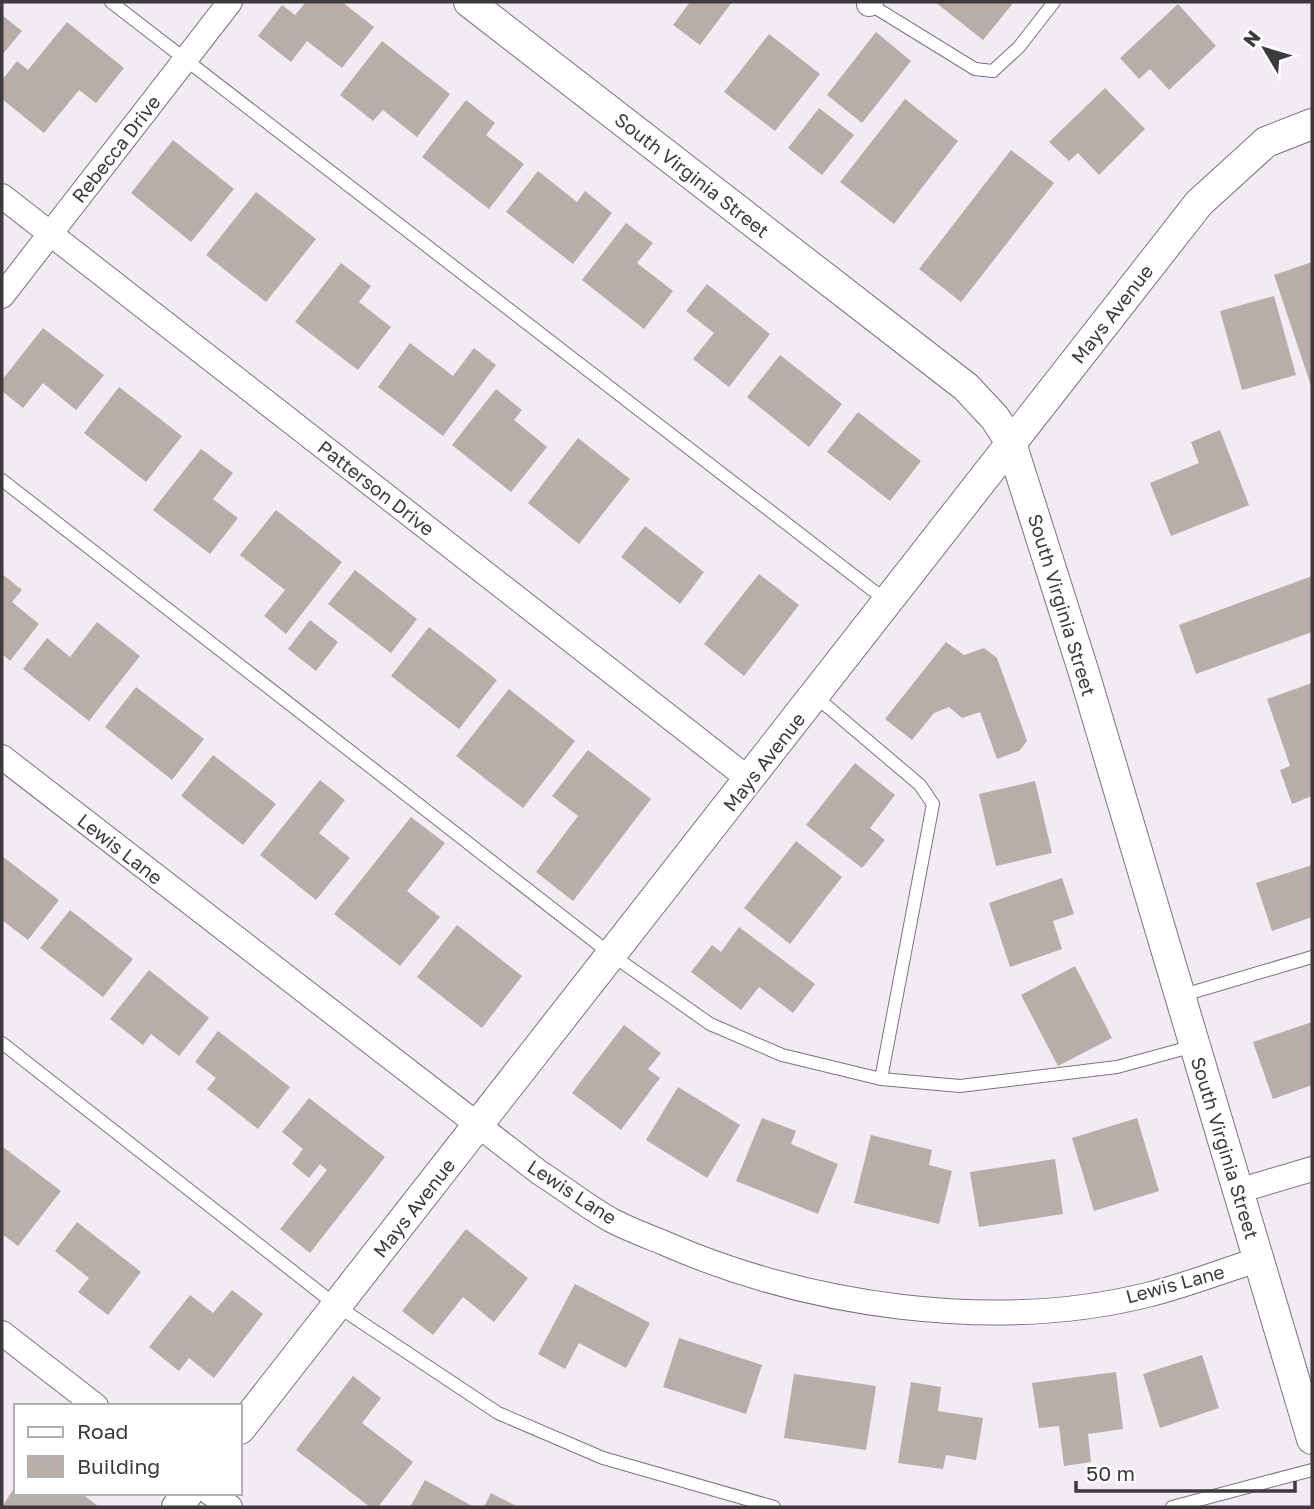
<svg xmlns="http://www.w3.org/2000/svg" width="1314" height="1509" font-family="'Golos Text',sans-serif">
<rect width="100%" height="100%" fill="#f2ebf4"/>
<!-- building -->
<path fill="#b8ada9" d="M306 2H342L374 27 342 68 307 41 291 62 258 36 282 5 295 15Z
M690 2H732L700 45 673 25Z
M935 2H1014L983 40Z
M1178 4 1216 46 1169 90 1150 69 1139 79 1120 58Z
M2 15 22 31 2 55Z
M67 22 124 68 96 103 79 90 44 133 2 99V80L17 61 28 70Z
M876 32 911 61 862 123 827 95Z
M769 34 820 74 775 131 724 92Z
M382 41 450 94 417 137 383 110 373 121 340 95Z
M1105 88 1145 129 1099 175 1078 153 1069 161 1049 142Z
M905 99 958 141 894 224 840 182Z
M466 100 495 123 486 135 524 164 489 209 422 157Z
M819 108 854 135 822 175 788 148Z
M173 140 234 189 191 242 131 193Z
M1011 150 1054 183 961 302 919 269Z
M538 171 577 202 585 191 612 213 573 264 506 212Z
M256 192 316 239 266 302 206 255Z
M626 223 653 243 637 263 673 291 644 329 582 280Z
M1312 262V389L1274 275Z
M341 263 371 286 359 302 391 327 358 370 295 322Z
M707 284 770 334 729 387 693 359 714 333 686 311Z
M1274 296 1296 375 1242 390 1220 311Z
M43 328 104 375 76 410 43 383 23 408 2 391V380Z
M410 343 453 376 474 348 496 365 443 436 378 387Z
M780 355 842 404 809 447 747 397Z
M119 387 182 436 146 482 84 433Z
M496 389 522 410 514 420 547 447 511 492 452 445Z
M858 412 921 461 890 501 827 452Z
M1220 430 1249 505 1171 536 1150 483 1199 463 1191 442Z
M578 438 630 479 579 544 528 503Z
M201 449 233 473 213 499 238 518 210 554 153 510Z
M276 510 342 562 286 634 264 616 285 590 240 555Z
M645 526 704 572 680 604 621 557Z
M355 570 417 619 391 653 328 604Z
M2 574 22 590 12 602 39 624 10 661 2 654Z
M759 574 799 605 744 676 704 644Z
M1312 576V632L1196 674 1179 625Z
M310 620 338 642 316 671 288 649Z
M97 622 140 656 89 721 23 669 47 638 70 657Z
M429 627 497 680 459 729 391 676Z
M946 642 964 655 984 648 997 658 1027 741 1019 751 997 759 980 712 962 718 949 707 934 713 912 740 885 719Z
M1312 683V796L1292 804 1280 770 1290 766 1267 699Z
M136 687 204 739 172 780 105 727Z
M509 689 575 741 523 808 456 756Z
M588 750 651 799 573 901 536 872 578 816 552 796Z
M213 755 276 804 243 845 181 796Z
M855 763 895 795 870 828 885 840 862 868 806 825Z
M320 780 345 800 319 833 350 858 316 900 260 855Z
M1035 781 1052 853 996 866 979 794Z
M411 817 445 843 407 891 440 917 400 966 334 914Z
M796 841 842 877 790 944 744 908Z
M2 856 59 900 28 940 2 920Z
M1312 865V917L1272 931 1256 883Z
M1062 878 1074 914 1053 921 1062 949 1010 967 989 903Z
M70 910 133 959 103 997 40 948Z
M457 925 522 976 482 1028 417 977Z
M739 927 815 984 793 1013 759 987 741 1010 691 972 712 945 721 952Z
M1075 966 1112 1038 1058 1066 1021 995Z
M149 970 209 1018 179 1056 151 1034 143 1045 110 1019Z
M1312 1022V1085L1273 1099 1253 1042Z
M624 1025 661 1053 648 1069 660 1078 621 1130 572 1093Z
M218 1031 290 1087 258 1129 207 1089 216 1078 195 1062Z
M678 1087 740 1125 707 1178 646 1140Z
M309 1098 385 1157 310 1253 280 1229 327 1170 320 1164 309 1178 292 1164 303 1149 282 1132Z
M762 1118 796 1131 791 1144 838 1164 818 1214 736 1181Z
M1137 1118 1159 1191 1094 1211 1072 1138Z
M871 1135 932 1150 929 1165 952 1171 939 1224 854 1203Z
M3 1147 61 1191 18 1246 2 1234Z
M1055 1159 1063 1214 979 1227 970 1172Z
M77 1222 141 1272 108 1315 78 1292 89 1278 55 1251Z
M466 1229 528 1278 494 1322 463 1297 433 1335 402 1311Z
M575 1284 650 1323 626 1368 579 1343 565 1369 538 1354Z
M232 1290 263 1314 214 1378 189 1358 179 1371 149 1347 190 1295 213 1313Z
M679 1338 762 1365 746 1414 663 1387Z
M1202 1355 1219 1408 1160 1428 1143 1374Z
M1116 1372 1123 1429 1088 1434 1091 1462 1064 1466 1059 1426 1039 1428 1032 1383Z
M794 1374 876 1386 866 1450 784 1438Z
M353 1376 381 1398 362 1423 413 1462 378 1507H370L296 1450Z
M911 1382 941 1387 938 1411 983 1418 976 1460 946 1455 943 1469 898 1463Z
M425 1480 474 1507H410Z
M16 1485V1493H81L99 1507H2Z
M491 1493 518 1507H484Z"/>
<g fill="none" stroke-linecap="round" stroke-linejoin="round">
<!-- service casing -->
<g stroke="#7a747d" stroke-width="14">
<path id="service" d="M111 2 888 602
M866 2 975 69 993 71 1019 47 1054 2
M2 480 612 955 710 1024 782 1055 881 1079 960 1086 1117 1067 1194 1046
M815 696 920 785 933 804 881 1079
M1180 996 1312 957
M2 1043 337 1306 498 1413 603 1458 774 1507
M1172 1507 1312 1470"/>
</g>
<!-- minor casing -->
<g stroke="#7a747d" stroke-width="26">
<path id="minor" d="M869 4 871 2
M2 196 750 780
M2 296 230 2
M2 757 540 1173C564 1188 586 1206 611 1220 628 1229 647 1236 664 1243 808 1306 993 1333 1147 1295 1185 1286 1221 1271 1258 1260
M1238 1191 1312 1169
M2 1333 96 1406
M210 1493 230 1507"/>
</g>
<!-- tertiary casing -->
<g stroke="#7a747d" stroke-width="32">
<path id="tertiary" d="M469 2 966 387 995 418 1011 443 1084 673 1312 1439
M240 1429 1199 203 1266 142 1312 124
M177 1507 188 1493"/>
</g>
<!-- service -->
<use href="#service" stroke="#fff" stroke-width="12"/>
<!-- minor -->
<use href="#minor" stroke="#fff" stroke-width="24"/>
<!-- tertiary -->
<use href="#tertiary" stroke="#fff" stroke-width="30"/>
</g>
<g text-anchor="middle" stroke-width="5" stroke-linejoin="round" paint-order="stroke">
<!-- street labels -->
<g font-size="19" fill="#3c3a3d" stroke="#fff">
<text transform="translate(116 149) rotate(-52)" y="7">Rebecca Drive</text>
<text transform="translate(692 175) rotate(38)" y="7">South Virginia Street</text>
<text transform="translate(1112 314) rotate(-52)" y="7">Mays Avenue</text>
<text transform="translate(376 488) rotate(38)" y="7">Patterson Drive</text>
<text transform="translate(1062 605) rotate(73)" y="7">South Virginia Street</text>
<text transform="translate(764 762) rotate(-52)" y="7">Mays Avenue</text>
<text transform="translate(120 849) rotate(38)" y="7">Lewis Lane</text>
<text transform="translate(1225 1148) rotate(73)" y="7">South Virginia Street</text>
<text transform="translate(572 1192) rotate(33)" y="7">Lewis Lane</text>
<text transform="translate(414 1208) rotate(-52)" y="7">Mays Avenue</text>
<text transform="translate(1175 1284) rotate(-15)" y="7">Lewis Lane</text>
</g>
</g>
<!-- border -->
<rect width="1314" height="1509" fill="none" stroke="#3c3a3d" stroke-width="7"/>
<!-- legend -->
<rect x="14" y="1404" width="228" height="91" fill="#ffffff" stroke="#b1b0b1" stroke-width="2"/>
<rect x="28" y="1427" width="35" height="10" fill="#ffffff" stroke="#b1b0b1" stroke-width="2"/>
<text x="77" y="1439" font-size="21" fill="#3c3a3d">Road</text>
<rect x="28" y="1456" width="35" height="21" fill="#b8ada9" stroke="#b1b0b1" stroke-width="2"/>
<text x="77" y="1474" font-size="21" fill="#3c3a3d">Building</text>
<!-- north arrow -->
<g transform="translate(1265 49) rotate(308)" stroke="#ffffff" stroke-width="5" paint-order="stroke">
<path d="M0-5L12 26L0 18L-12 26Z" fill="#3c3a3d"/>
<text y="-10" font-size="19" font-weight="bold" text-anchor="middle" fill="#3c3a3d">N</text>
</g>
<!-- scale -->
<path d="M1076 1481v10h219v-10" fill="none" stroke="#3c3a3d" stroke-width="3.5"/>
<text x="1086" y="1481" font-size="21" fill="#3c3a3d" stroke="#ffffff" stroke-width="5" paint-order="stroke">50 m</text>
</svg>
